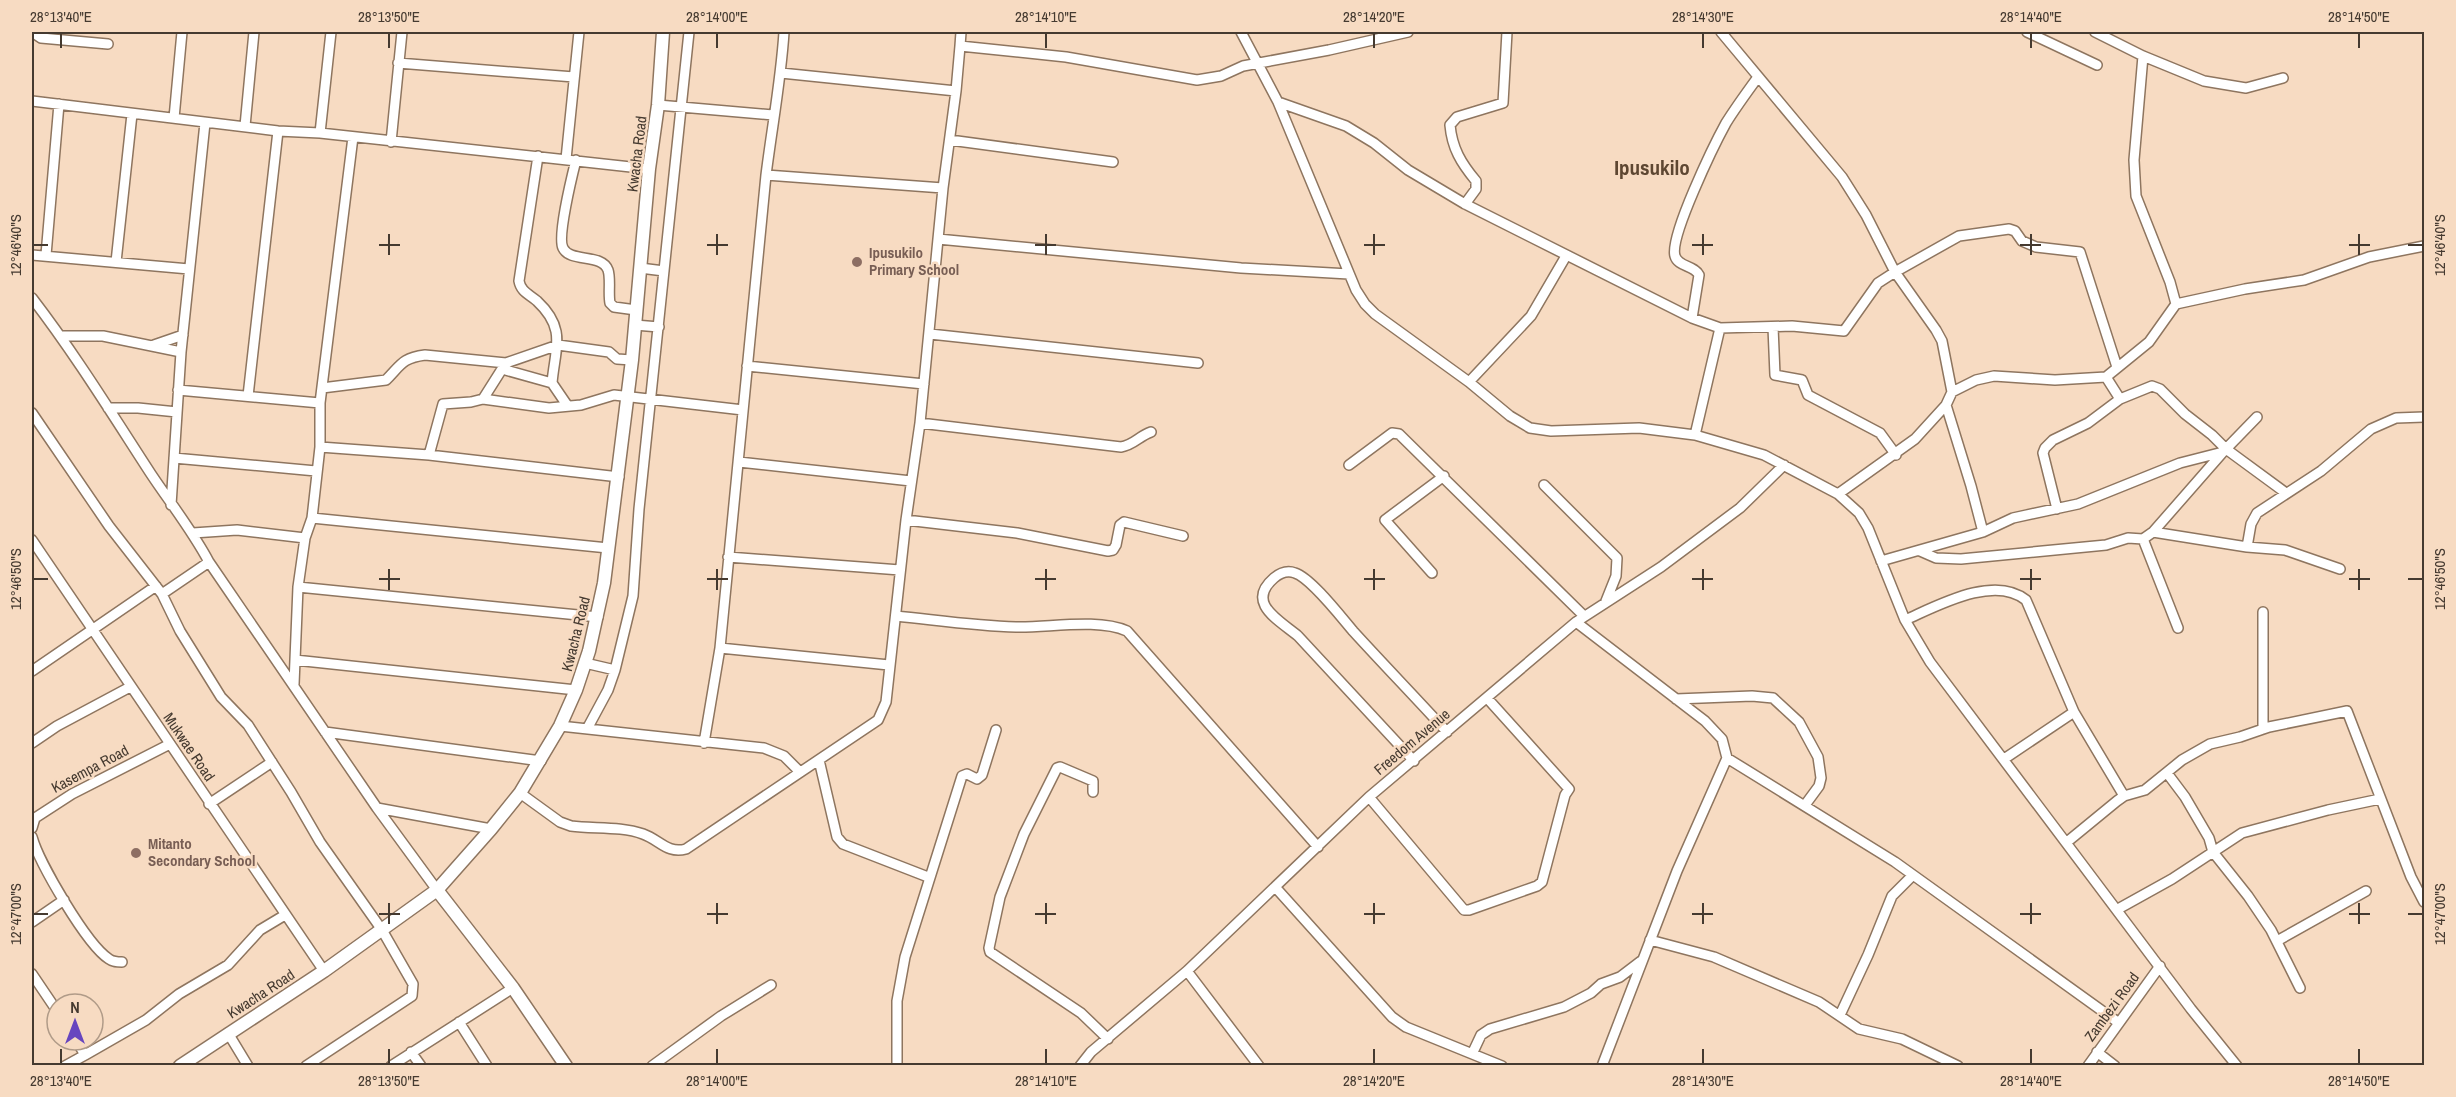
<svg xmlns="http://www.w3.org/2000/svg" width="2456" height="1097" font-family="'Archivo Narrow',sans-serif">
<rect width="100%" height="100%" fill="#f7dbc2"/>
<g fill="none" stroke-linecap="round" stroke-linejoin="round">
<!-- minor casing -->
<g stroke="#8e755f" stroke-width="12">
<path id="minor" d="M32 32 41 38 108 44
M1241 32 1278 102 1356 290 1365 304 1375 314 1469 382 1510 416 1530 428 1551 431 1639 428 1695 435 1764 455 1838 494 1859 513 1868 528 1905 620 1930 662 2191 1009 2237 1066
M1721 32 1842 177 1866 215 1895 272 1959 236 2009 229 2015 231 2022 241 2036 247 2080 252 2117 367
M2027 32 2097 65
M2095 32 2143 56 2204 81 2246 88 2283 78
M960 46 961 32
M398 63 574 77
M781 73 956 91
M32 101 278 131 320 133 649 169
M1278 102 1346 126 1374 143 1408 170 1465 204 1692 318 1720 328 1792 326 1844 331 1878 283 1895 272 1936 330 1942 341 1952 392
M658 105 773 115
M174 118 182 32
M245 126 254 32
M320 133 331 32
M950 140 1113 162
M391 142 402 32
M538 156 519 281C521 292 529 294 537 301 567 329 555 348 552 383L567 405
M566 159 579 32
M576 160C572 176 557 237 563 248 570 263 602 253 608 270 611 279 608 293 610 303L614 307 636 310
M766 175 943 188
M1465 204 1476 189V181C1461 163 1452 148 1450 125L1457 117 1503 103 1507 32
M938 239 1241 268 1349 274
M32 255 189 269
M46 255 59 104
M116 262 132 114
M640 268 664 271
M32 298C75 354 112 414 151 474 171 504 192 530 209 562L377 808 437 890
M2176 304 2245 289 2304 280 2369 257 2424 246
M1692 318 1699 275C1694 265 1678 267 1675 256 1669 237 1715 143 1726 123 1736 107 1747 92 1758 77
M635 325 659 327
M1773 327 1775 375 1802 380 1808 395 1880 433 1896 455
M930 334 1198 363
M60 336H103L181 352
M154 345 183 335
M747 366 924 384
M2106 377 2120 399
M1469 382 1531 316 1566 256
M322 388 386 380C401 365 402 358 425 355L506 363 558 345 609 352 617 359 632 360
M178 390 320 403
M248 396 278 131
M483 399 549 408 581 405 614 395 743 410
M1946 405 1971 486 1983 532
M108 408H138L177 412
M32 413 109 526 162 594 180 631 221 697 248 725 291 792 320 842 382 930
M920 423 1121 447C1134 445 1139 436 1151 432
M1695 435 1720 328
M320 447 429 455 619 477
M429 455 443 404 471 402 483 399 502 369 552 383
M174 458 316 471
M739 462 911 481
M1349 465 1392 433 1399 434 1584 616
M1544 485 1617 558 1616 576 1606 601
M1838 494 1915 439 1946 405 1952 392 1976 380 1994 376 2055 380 2106 377 2149 342 2176 304 2170 282 2136 196 2134 160 2143 56
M171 505 181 352 205 123
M2057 509 2043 453 2045 448 2053 440 2088 423 2120 399 2152 386 2160 389 2185 414 2212 435 2226 449 2286 493
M312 518 608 548
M906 520 1017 533 1108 551 1113 550 1116 545 1120 525 1124 522 1183 536
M2153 532 2247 547 2285 550 2340 569
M193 533 237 530 305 538
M2143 539 2178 628
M32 540 324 971
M2247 547 2251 524 2257 513 2321 471 2371 429 2396 418 2424 417
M1920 551 1936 558 1961 559 2106 545 2128 538 2143 539 2153 532 2223 452 2257 417
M728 557 900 570
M1881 561 1983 532 2013 518 2078 504 2180 463 2223 452
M1432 573 1385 520 1444 476
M298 587 598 617
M162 594 209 562
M896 616C936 620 976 626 1016 627 1048 628 1097 618 1127 631L1318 847
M1905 620C1937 606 1994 574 2026 600L2074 712 2124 796
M1576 622 1705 721 1722 739 1727 758 1895 862 2119 1023
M720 648 889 665
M295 660 576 690
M585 663 615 670
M32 671 156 586
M294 684 298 587 305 538 312 518 320 447V403L353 137
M1676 699 1752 696 1773 698 1799 722 1818 757 1821 778 1819 786 1805 805
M560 726 764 748 784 756 800 772
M587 729 608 690 615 670 633 596 639 509 689 32
M2263 729V612
M325 732 541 761
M32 743 57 726 130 687
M704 743 720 648 766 175C772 127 781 80 784 32
M2004 759 2074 712
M819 760 837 837 843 844 928 877
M1414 761 1298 636C1279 620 1245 603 1274 578 1280 573 1287 570 1295 573 1311 578 1341 617 1353 631 1384 665 1416 698 1447 732
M2167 773 2185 797 2209 838 2213 852 2248 896 2271 930 2300 988
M1093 792V781L1060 767 1057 768 1024 834 1000 897 989 948 990 952 1081 1013 1108 1039
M520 793 560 822 571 826C594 829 621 826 643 834 660 840 667 854 686 849L878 720 886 702 906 520 920 423 943 188 956 91 960 46 1066 57 1197 80 1221 76 1243 66 1329 50 1408 32
M1369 797 1464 910H1469L1537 886 1542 882 1565 795 1569 789 1487 698
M209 804 272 762
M377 808 491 829
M32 828 35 818 72 794 170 744
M32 837C39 863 87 945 109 959 113 962 117 962 122 962
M2067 842 2117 801 2124 796 2145 790 2182 760 2210 744 2240 737 2269 727 2347 711 2411 877 2424 902
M1276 888 1392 1017 1406 1027 1502 1066
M2118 909 2172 879 2242 833 2328 810 2380 799
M32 922 64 900
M1650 940 1714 957 1819 1002 1859 1029 1902 1039 1958 1066
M2277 941 2366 891
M1187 971 1259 1066
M32 974 57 1011
M1840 1015 1868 955 1892 896 1913 875
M459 1022 487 1066
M228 1033 248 1066
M411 1052 421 1066
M1473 1052 1481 1035 1490 1029 1564 1007 1591 993 1601 984 1620 977 1641 961
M2097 1052 2115 1066
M85 1055 146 1020 179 994 228 965 260 930 285 915
M65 1066 85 1055 76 1040
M306 1066 412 996 413 984 382 930
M391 1066 513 988
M652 1066 721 1016 771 985
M897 1066V1001L905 957 962 776 967 774 977 779 982 775 996 730
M1080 1066 1091 1052 1187 971 1369 797 1576 622 1661 567 1740 508 1784 465
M1602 1066 1677 871 1727 758
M2088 1066 2160 966"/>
</g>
<!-- major casing -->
<g stroke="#8e755f" stroke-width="15">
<path id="major" d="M437 890 513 988 566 1066
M180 1066 324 971 437 890 491 829 520 793 560 726 576 690 589 651 604 583 632 360 649 169 658 105 663 32"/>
</g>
<!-- minor -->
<use href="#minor" stroke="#fff" stroke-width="9"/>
<!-- major -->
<use href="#major" stroke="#fff" stroke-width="12"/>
</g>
<!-- ticks -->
<path fill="none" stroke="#453a30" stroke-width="2" d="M61 33V48M389 33V48M717 33V48M1046 33V48M1374 33V48M1703 33V48M2031 33V48M2359 33V48M389 234V255M717 234V255M1046 234V255M1374 234V255M1703 234V255M2031 234V255M2359 234V255M33 245H48M379 245H400M707 245H728M1035 245H1056M1364 245H1385M1692 245H1713M2020 245H2041M2349 245H2370M2408 245H2423M389 569V590M717 569V590M1046 569V590M1374 569V590M1703 569V590M2031 569V590M2359 569V590M33 579H48M379 579H400M707 579H728M1035 579H1056M1364 579H1385M1692 579H1713M2020 579H2041M2349 579H2370M2408 579H2423M389 903V924M717 903V924M1046 903V924M1374 903V924M1703 903V924M2031 903V924M2359 903V924M33 914H48M379 914H400M707 914H728M1035 914H1056M1364 914H1385M1692 914H1713M2020 914H2041M2349 914H2370M2408 914H2423M61 1049V1064M389 1049V1064M717 1049V1064M1046 1049V1064M1374 1049V1064M1703 1049V1064M2031 1049V1064M2359 1049V1064"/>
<!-- markers -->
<g fill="#8d6e63" stroke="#f7dbc2" stroke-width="2">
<circle cx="857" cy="262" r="6"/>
<circle cx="136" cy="853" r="6"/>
</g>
<g text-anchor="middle" stroke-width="5" stroke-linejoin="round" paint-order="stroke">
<!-- street labels -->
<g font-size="15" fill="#453a30" stroke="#f7dbc2">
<text transform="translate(637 154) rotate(-83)" y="5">Kwacha Road</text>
<text transform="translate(576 634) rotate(-76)" y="5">Kwacha Road</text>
<text transform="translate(1412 742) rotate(-40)" y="5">Freedom Avenue</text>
<text transform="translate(189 747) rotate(56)" y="5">Mukwae Road</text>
<text transform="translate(90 769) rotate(-28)" y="5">Kasempa Road</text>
<text transform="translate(261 994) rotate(-33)" y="5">Kwacha Road</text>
<text transform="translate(2112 1007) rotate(-54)" y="5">Zambezi Road</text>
</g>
<!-- education labels -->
<g font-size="15" font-weight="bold" fill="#785e54" stroke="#f7dbc2" text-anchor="start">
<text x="869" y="258">Ipusukilo<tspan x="869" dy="17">Primary School</tspan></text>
<text x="148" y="849">Mitanto<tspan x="148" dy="17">Secondary School</tspan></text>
</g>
<!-- district labels -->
<g font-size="21" font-weight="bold" fill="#5e4732" stroke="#f7dbc2">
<text x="1652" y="175">Ipusukilo</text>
</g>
</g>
<!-- border -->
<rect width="2456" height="1097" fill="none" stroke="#f7dbc2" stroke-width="66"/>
<!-- north arrow -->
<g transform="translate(75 1022)"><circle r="28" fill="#f7dbc2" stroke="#b09b88" stroke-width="1.5"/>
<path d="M0-4.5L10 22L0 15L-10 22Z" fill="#6746bf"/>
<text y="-9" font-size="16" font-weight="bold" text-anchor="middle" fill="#453a30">N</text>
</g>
<rect x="33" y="33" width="2390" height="1031" fill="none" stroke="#453a30" stroke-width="2"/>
<g font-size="15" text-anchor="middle" fill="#453a30">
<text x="61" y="22">28°13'40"E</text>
<text x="389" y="22">28°13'50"E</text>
<text x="717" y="22">28°14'00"E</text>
<text x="1046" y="22">28°14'10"E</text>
<text x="1374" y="22">28°14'20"E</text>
<text x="1703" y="22">28°14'30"E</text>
<text x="2031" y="22">28°14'40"E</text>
<text x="2359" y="22">28°14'50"E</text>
<text transform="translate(16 245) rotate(-90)" y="5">12°46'40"S</text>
<text transform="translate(2440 245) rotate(-90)" y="5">12°46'40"S</text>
<text transform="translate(16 579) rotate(-90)" y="5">12°46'50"S</text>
<text transform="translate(2440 579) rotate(-90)" y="5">12°46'50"S</text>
<text transform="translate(16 914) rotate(-90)" y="5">12°47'00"S</text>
<text transform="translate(2440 914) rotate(-90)" y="5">12°47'00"S</text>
<text x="61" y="1086">28°13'40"E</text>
<text x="389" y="1086">28°13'50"E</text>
<text x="717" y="1086">28°14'00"E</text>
<text x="1046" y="1086">28°14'10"E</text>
<text x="1374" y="1086">28°14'20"E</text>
<text x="1703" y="1086">28°14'30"E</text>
<text x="2031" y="1086">28°14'40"E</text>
<text x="2359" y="1086">28°14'50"E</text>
</g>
</svg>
